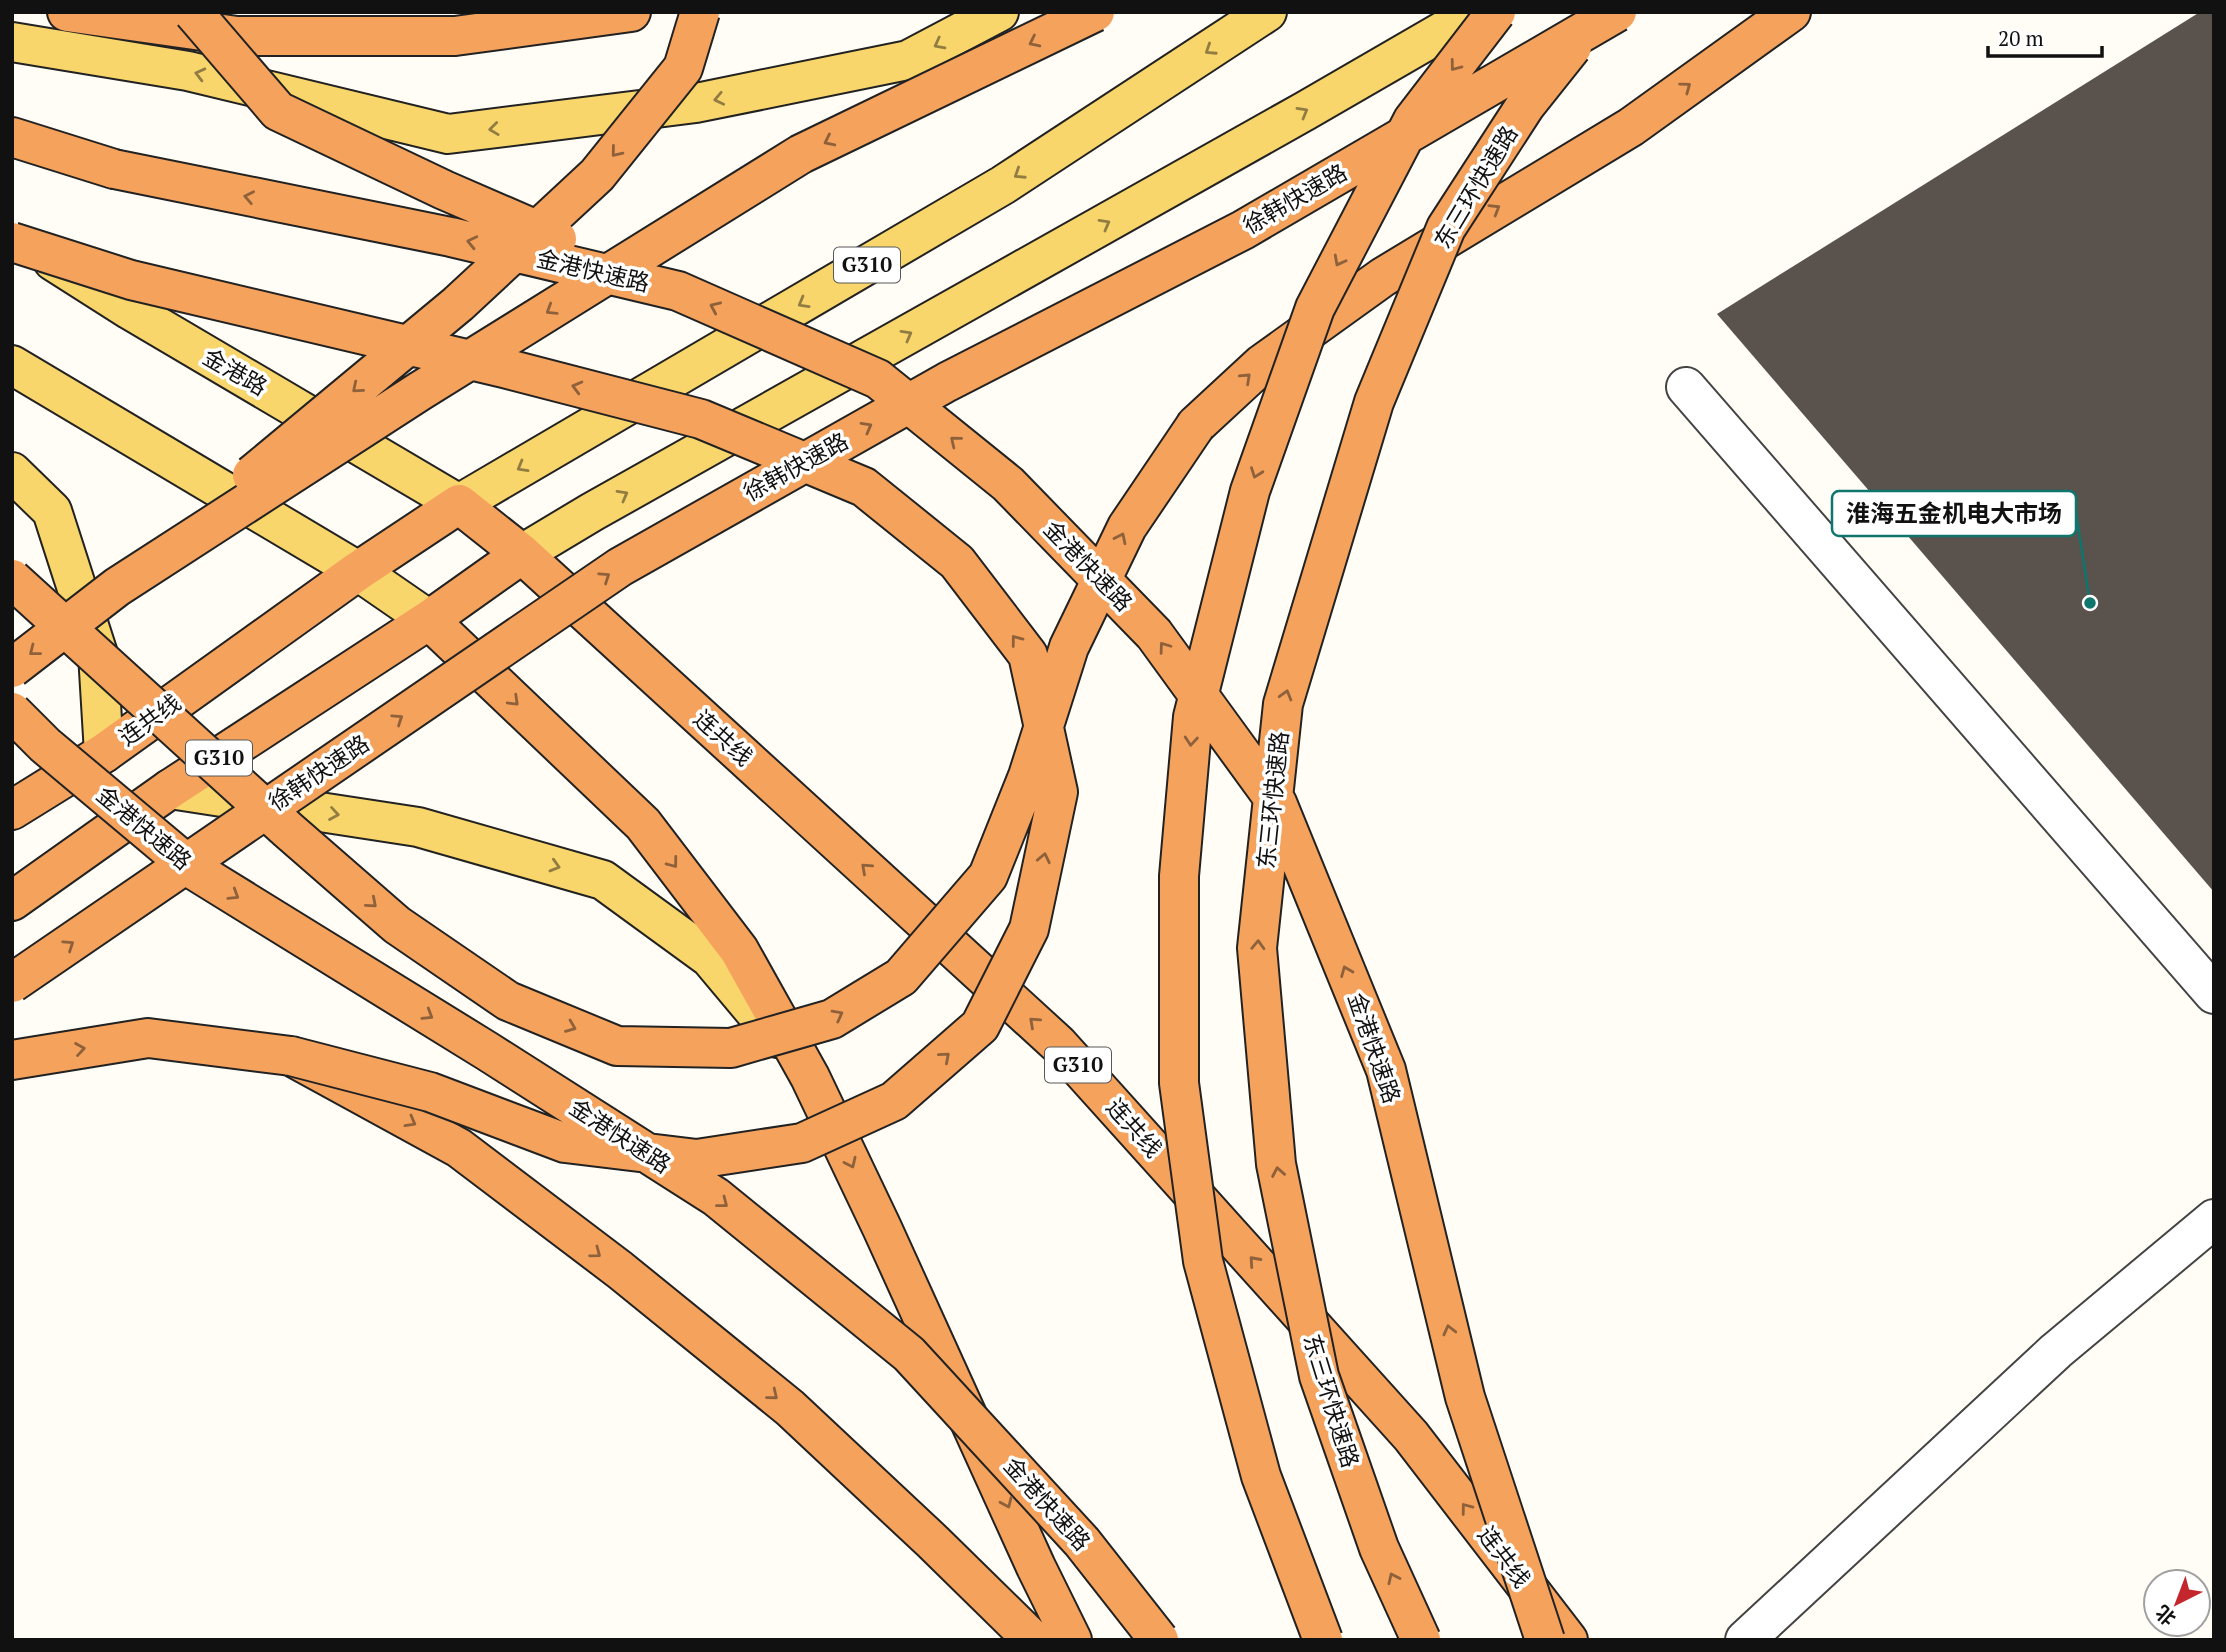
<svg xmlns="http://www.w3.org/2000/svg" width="2226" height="1652" font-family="'PT Serif','Noto Sans SC',serif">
<rect width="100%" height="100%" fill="#fffdf5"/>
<!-- building -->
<path fill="#5a524d" d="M2200 12H2214V892L1717 314Z"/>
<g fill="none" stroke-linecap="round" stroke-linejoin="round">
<!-- minor casing -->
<g stroke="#444" stroke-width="42">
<path id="minor" d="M1686 387 2214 994
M1745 1640 2056 1351 2214 1219"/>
</g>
<!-- major casing -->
<g stroke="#222" stroke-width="42">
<path id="major" d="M12 42 188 71 448 134 696 103 908 60 999 12
M53 261 130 310 459 504 1003 185 1267 12
M12 365 358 571 429 620
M12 472 52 511 98 654 104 753
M522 554 592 512 1305 111 1476 12
M170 789 418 827 603 880 710 958 777 1038"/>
</g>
<!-- highway casing -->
<g stroke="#222" stroke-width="42">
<path id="highway" d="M67 12 237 36H455L631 12
M12 137 114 169
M1196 425 1262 364 1383 277 1631 127 1791 12
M429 620 643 824 739 950 810 1077 882 1228 1036 1567 1072 1640
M12 810 104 753 358 571 459 504 522 554 1058 1044 1411 1436 1568 1640
M12 901 170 789 429 620 522 554
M12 1060 148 1038 291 1056 459 1148 620 1270 790 1408 933 1542 1033 1640"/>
</g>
<!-- minor -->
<use href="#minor" stroke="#fff" stroke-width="38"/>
<!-- major -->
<use href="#major" stroke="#f9d66b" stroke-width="38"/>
<!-- highway -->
<use href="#highway" stroke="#f5a25d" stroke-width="38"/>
<!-- highway-bridge casing -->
<g stroke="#222" stroke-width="42" stroke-linecap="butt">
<path id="highway-bridge" d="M193 12 278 111 444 190 557 239
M114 169 451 237 678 291 878 379 1008 484 1154 634 1277 803 1386 1070 1465 1397 1545 1640
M12 242 131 280 504 368 701 419 864 487 957 562 1028 655 1058 792 1029 929 980 1026 894 1101 802 1143 697 1159 565 1143 430 1092 291 1056
M252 475 458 304 597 175 683 68 700 12
M12 579 288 830 397 925 508 1001 617 1046 731 1048 832 1019 901 977 988 876 1028 776 1069 647 1127 527 1196 425
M12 668 117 587 420 391 801 154 1095 12
M12 712 45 745 194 870 487 1051 716 1197 909 1354 1082 1542 1159 1640
M12 983 620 567 947 382 1243 230 1617 12
M1323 1640 1261 1476 1203 1261 1179 1083V876L1193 717 1250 491 1315 308 1413 120 1496 12
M1421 1640 1379 1548 1319 1376 1276 1164 1257 948 1283 704 1374 402 1446 228 1525 106 1572 47"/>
</g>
<!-- highway-bridge -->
<use href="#highway-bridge" stroke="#f5a25d" stroke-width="38"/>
</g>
<!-- one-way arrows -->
<defs><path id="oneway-chevron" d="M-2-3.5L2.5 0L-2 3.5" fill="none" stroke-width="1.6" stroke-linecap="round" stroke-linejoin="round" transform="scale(1.75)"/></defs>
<g stroke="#8e613b">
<use href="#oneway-chevron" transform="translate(1034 42) rotate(154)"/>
<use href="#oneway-chevron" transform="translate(1455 66) rotate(127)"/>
<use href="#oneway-chevron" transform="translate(1686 87) rotate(-36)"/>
<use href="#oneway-chevron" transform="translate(829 141) rotate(154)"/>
<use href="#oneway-chevron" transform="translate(616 152) rotate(129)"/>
<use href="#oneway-chevron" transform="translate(249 197) rotate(-169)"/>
<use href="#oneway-chevron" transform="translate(1495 209) rotate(-31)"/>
<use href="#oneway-chevron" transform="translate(472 242) rotate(-167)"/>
<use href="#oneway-chevron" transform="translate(1339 261) rotate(118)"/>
<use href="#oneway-chevron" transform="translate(715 307) rotate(-156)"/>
<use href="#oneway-chevron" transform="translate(551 310) rotate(148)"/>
<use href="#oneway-chevron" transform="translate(1246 378) rotate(-43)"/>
<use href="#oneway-chevron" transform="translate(577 387) rotate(-165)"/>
<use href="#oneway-chevron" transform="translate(357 388) rotate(140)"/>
<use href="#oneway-chevron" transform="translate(867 427) rotate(-29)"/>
<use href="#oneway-chevron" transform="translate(955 441) rotate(-141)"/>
<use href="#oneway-chevron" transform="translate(1256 473) rotate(110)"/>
<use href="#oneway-chevron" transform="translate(1121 538) rotate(-64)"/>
<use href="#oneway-chevron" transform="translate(605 577) rotate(-34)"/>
<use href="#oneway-chevron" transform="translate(1016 640) rotate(-127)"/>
<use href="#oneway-chevron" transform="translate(1164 647) rotate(-126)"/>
<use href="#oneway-chevron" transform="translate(34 651) rotate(142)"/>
<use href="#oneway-chevron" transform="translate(1286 695) rotate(-74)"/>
<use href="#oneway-chevron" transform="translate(514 701) rotate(44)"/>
<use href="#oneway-chevron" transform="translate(398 719) rotate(-34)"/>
<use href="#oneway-chevron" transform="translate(1191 741) rotate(95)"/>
<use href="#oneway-chevron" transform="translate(1044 858) rotate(-78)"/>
<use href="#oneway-chevron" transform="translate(673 863) rotate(53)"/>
<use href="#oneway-chevron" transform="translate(866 868) rotate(-138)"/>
<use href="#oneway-chevron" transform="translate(234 895) rotate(32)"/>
<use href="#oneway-chevron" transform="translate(372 903) rotate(41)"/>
<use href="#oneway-chevron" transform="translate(69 945) rotate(-34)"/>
<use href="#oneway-chevron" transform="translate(1258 945) rotate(-88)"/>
<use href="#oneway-chevron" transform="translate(1346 971) rotate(-112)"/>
<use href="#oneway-chevron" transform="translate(428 1015) rotate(32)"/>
<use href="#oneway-chevron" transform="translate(838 1015) rotate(-28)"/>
<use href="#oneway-chevron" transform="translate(1034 1022) rotate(-138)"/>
<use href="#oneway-chevron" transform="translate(571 1027) rotate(22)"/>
<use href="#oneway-chevron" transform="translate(80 1049) rotate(-9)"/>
<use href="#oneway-chevron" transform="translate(945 1057) rotate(-41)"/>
<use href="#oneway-chevron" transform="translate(411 1122) rotate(29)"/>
<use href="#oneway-chevron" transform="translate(851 1163) rotate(65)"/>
<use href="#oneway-chevron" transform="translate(1278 1172) rotate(-100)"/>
<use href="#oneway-chevron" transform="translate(723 1203) rotate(38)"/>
<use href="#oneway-chevron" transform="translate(596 1253) rotate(37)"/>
<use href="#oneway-chevron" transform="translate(1254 1261) rotate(-132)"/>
<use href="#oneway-chevron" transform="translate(1449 1330) rotate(-104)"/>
<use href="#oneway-chevron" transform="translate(773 1395) rotate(39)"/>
<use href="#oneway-chevron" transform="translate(1007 1503) rotate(66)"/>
<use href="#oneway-chevron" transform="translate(1466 1508) rotate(-127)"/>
<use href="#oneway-chevron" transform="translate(1393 1578) rotate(-115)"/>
</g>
<g stroke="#917d42">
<use href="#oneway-chevron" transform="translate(939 44) rotate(152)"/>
<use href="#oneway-chevron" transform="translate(1210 50) rotate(147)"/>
<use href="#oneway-chevron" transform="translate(200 74) rotate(-166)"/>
<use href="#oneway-chevron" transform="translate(719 99) rotate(168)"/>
<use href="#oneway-chevron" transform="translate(1303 112) rotate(-30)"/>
<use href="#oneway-chevron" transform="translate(494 129) rotate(173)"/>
<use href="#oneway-chevron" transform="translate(1019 174) rotate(147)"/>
<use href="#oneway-chevron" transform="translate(1105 224) rotate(-29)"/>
<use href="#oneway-chevron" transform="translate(803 303) rotate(150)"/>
<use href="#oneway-chevron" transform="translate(907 335) rotate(-29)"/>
<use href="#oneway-chevron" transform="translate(522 467) rotate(150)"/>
<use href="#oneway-chevron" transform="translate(623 495) rotate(-29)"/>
<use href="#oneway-chevron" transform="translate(334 814) rotate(9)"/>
<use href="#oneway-chevron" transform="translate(555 866) rotate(16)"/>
</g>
<g text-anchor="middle" stroke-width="7" stroke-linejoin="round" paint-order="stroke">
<!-- shield labels -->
<g fill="#fff" stroke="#585858" stroke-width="2">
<rect x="834" y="247.5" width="66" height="35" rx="5"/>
<rect x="186" y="740.5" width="66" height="35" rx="5"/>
<rect x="1045" y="1047.5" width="66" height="35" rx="5"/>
</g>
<g font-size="21" font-weight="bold" fill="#111">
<text x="867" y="272">G310</text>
<text x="219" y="765">G310</text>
<text x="1078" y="1072">G310</text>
</g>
<!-- street labels -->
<g font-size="23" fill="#111" stroke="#fff">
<text transform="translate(1476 187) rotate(-59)" y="8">东三环快速路</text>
<text transform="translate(1295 199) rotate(-30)" y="8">徐韩快速路</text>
<text transform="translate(593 271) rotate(13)" y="8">金港快速路</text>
<text transform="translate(235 372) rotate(30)" y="8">金港路</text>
<text transform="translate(796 467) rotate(-29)" y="8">徐韩快速路</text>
<text transform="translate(1088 566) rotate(46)" y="8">金港快速路</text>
<text transform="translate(150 720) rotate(-36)" y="8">连共线</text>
<text transform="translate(723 738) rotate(42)" y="8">连共线</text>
<text transform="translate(319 773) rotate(-34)" y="8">徐韩快速路</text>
<text transform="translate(1273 800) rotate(-84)" y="8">东三环快速路</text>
<text transform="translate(144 828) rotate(40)" y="8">金港快速路</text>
<text transform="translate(1374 1048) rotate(71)" y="8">金港快速路</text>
<text transform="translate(1134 1128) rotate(48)" y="8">连共线</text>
<text transform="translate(620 1136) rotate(33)" y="8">金港快速路</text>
<text transform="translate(1331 1401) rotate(73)" y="8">东三环快速路</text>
<text transform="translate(1047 1504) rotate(48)" y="8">金港快速路</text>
<text transform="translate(1504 1557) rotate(53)" y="8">连共线</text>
</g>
</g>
<!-- callouts -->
<path fill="none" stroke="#0f766e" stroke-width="2.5" d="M2090 603L2076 513"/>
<circle fill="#0f766e" stroke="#fff" stroke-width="2.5" cx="2090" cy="603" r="7"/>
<rect fill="#fff" stroke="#0f766e" stroke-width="2.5" x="1832" y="491" width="244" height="45" rx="7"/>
<g font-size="24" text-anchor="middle" font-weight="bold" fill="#111">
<text x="1954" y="522">淮海五金机电大市场</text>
</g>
<!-- border -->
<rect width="2226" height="1652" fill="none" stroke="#111111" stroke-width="28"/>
<!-- north arrow -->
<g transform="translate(2177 1603) rotate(222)"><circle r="33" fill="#ffffff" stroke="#a0a0a0" stroke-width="2"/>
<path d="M0-5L12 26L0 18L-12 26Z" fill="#c4262e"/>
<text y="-10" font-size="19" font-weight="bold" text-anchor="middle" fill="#111111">北</text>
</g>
<!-- scale -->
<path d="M1988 46v10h114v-10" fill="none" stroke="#111111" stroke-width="3.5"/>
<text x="1998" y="46" font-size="21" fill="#111111" stroke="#ffffff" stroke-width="5" paint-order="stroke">20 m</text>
</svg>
